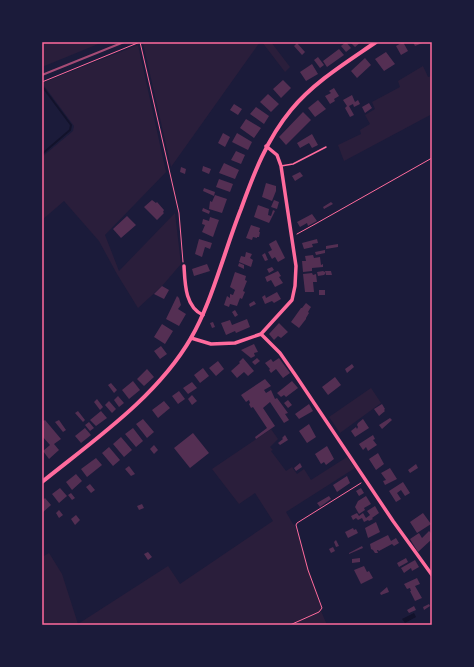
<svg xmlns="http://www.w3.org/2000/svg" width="474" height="667" font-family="'Archivo Narrow',sans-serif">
<rect width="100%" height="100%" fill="#1b1b3a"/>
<!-- green -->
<path fill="#2a1e3b" d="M42 42H103L42 67Z
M145 42H260L171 167 143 43Z
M262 42H271L290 67 285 72Z
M138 45 166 172 105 235 119 271 175 213 181 264 162 286 138 308 117 274 99 241 64 201 42 220V157L73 131 74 126 42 83Z
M423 66 428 77 432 76V114L344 161 338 145 361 134 360 130 370 124 365 115 375 109 372 102 400 87 398 81Z
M371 388 381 403 340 433 329 417Z
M271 429 278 439 270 447 273 450 271 451 286 471 292 467 297 474 304 469 311 480 347 457 355 468 286 512 293 524 295 526 320 604 322 610 321 611 327 625H42V557L49 553 62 574 78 624 168 566 180 584 273 521 255 493 239 504 212 469Z"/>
<!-- water -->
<path fill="#12122b" d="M414 613 416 617 405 623 402 619Z"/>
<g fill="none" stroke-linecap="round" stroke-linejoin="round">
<!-- stream -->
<path stroke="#12122b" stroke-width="2" d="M42 86 71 125 70 130 42 154"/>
</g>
<!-- building -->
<path fill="#542f53" d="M346 42 351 48 346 52 341 46Z
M350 42H361L355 47Z
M403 42 408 51 401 55 396 46Z
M413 42H425L415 46Z
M297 43 305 52 302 55 294 46Z
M339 49 344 55 327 67 323 61Z
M386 52 395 64 384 71 375 59Z
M318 57 324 65 320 68 314 60Z
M365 58 371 65 357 78 351 71Z
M312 64 318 74 306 81 300 72Z
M283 80 291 88 281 98 273 89Z
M334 88 339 96 334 99 335 101 330 104 325 96 331 93 329 91Z
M268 94 279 104 271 112 260 102Z
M352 95 355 102 358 100 360 104 354 107 353 104 349 106 354 115 350 117 345 108 347 106 343 100Z
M318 100 326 109 315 117 308 108Z
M369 103 372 108 365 113 362 107Z
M234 104 242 109 238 115 230 110Z
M256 107 269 116 264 124 250 114Z
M303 112 311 120 286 145 279 137Z
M246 119 261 128 254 138 240 128Z
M223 133 230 137 225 147 218 143Z
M237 133 252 142 248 150 232 142Z
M312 134 318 145 312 148 309 143 300 148 297 143Z
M236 151 245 155 241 164 231 160Z
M224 163 239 170 235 179 219 173Z
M203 166 211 169 209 174 202 171Z
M181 167 186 169 185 174 180 172Z
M300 172 303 176 295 181 292 176Z
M219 179 233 184 230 192 216 187Z
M266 183 276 186V191L272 201 262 197Z
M204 188 215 192 214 196 203 191Z
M215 195 227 199 222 213 209 209 210 201 212 202Z
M152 200 156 203 157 202 164 210 163 212 164 213 157 220 144 207Z
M274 200 279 202 277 209 271 207Z
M331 202 333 204 324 209 323 207Z
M258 205 269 209 268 215 271 216 273 210 275 211 269 223 254 217Z
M203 208 210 211 209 214 202 211Z
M312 214 317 221 308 226 307 223 300 227 297 222Z
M127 216 136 225 121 238 113 229Z
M210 217 219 220 213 237 202 232 205 225 202 224 203 219 209 221Z
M251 225 260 228 259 232H260L259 237H257V238L253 237 252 240 246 238Z
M199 239 212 243 210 249 205 247 202 257 195 254Z
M317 239 318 243 312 244 313 247 304 249 302 243Z
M276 240 285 258 278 262 275 257 272 259 268 252 272 250 269 244Z
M338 244V247L326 249V246Z
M325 250V253L316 255 315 252Z
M246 252 252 254 250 258 253 260 251 267 239 262 241 256 245 257Z
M265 253 268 260 265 261 262 255Z
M313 255 314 258 320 257 321 265 323 264V267L312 268V271L303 272 302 261H306L305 256Z
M239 263 244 265V269L238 266Z
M207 264 210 271 194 276 192 269Z
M272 267 274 270 269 273 267 269Z
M278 271 281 276 279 277 283 283 275 287 271 280 267 282 265 277Z
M323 271 325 272V274L324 275 318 276 317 272Z
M325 271H331L332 275H326Z
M235 272 246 276 245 280 247 281 243 291 245 292 242 299 240 298 237 306 230 304 229 307 224 305 227 296 230 298V294L233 295 235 290 230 287Z
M312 273 313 275 316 274 317 282H313L314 292H305L303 274Z
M162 286 169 290 164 299 154 294Z
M319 290H325V295H319Z
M277 292 281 299 274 303 272 301 265 304 262 297 265 295 266 298Z
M177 296 179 298 181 305 178 309 186 314 179 326 166 319Z
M254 301 256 304 250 307 249 304Z
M306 303 311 307 308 312 309 313 306 318V319L299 328 291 322 301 308H302Z
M235 310 238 315 235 317 232 312Z
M247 319 250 327 236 333 235 331 226 335 221 323 230 320 232 325Z
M213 322 215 327 212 328 210 323Z
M279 323 288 332 281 338 278 336 274 340 269 334Z
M162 324 173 331 165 344 154 337Z
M254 344 258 352 254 353 255 356 251 358 241 350Z
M161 346 167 354 160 359 154 351Z
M243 358 254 371 248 376 244 372 237 378 231 371 240 363 239 362Z
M257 358 260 361 255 365 252 362Z
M279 358 290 373 283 378 276 369 271 373 269 370 270 369 265 363 271 359 273 362Z
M218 361 224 369 216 376 209 368Z
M352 364 354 367 347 373 345 369Z
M203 368 209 376 200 383 194 375Z
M147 369 154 377 144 386 137 379Z
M335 377 341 385 328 395 322 387Z
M265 379 271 386 264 390 266 393 271 390 275 399 277 398 288 413 285 414 289 420 284 423 270 402 263 408 275 426 256 439 255 437 267 428 253 407 251 408 249 404 250 403 249 400 246 402 241 395Z
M133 381 140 390 129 399 122 390Z
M292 381 298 388 286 397 284 395 281 397 277 393Z
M192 382 197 388 188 394 183 388Z
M111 383 117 390 114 393 108 385Z
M179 391 185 399 178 404 172 396Z
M192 395 197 401 192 405 188 399Z
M118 396 124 403 119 407 114 400Z
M97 399 103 407 100 410 94 402Z
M288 400 292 405 288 408 284 403Z
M109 401 116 409 112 413 105 405Z
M164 401 170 408 158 418 152 410Z
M309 404 313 411 299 419 295 414Z
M382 404 385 409 384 410 385 411 379 416 374 409Z
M78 411 85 420 83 422 75 413Z
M101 411 107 418 96 426 90 420Z
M390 418 392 420 382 429 379 425Z
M143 419 154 432 147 438 136 424Z
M363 419 369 428 355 437 351 431 356 427 357 429 358 427 357 425 358 423Z
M45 420 61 439 54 444 59 450 49 459 43 451 50 445 42 436V422Z
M59 420 66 430 63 432 55 422Z
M89 422 94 428 90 431 85 425Z
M309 424 316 437 307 443 299 431Z
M85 428 91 435 81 443 75 436Z
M133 428 143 441 136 447 125 434Z
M193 433 209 453 190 468 174 448Z
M285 435 288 440 280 445 278 443 283 439 282 438Z
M373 435 375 439 373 440 377 445 368 451 366 447 363 450 359 444Z
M121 437 132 450 124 457 113 444Z
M154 445 158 450 154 454 150 449Z
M327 446 334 459 326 465 324 462 321 464 315 454Z
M109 447 120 460 113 466 102 453Z
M378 453 384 464 376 470 369 459Z
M96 458 102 465 87 477 81 469Z
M300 463 302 467 296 471 294 468Z
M416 464 418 468 410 473 408 470Z
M129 466 135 474 131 476 125 469Z
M390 468 397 479 385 485 383 481 386 480 381 473Z
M76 474 82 481 72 490 66 482Z
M347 476 350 483 337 492 333 485Z
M403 482 410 493 405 496 401 490 397 493 401 499 396 502 389 491Z
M90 484 95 490 91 493 86 487Z
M60 488 67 496 59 503 52 494Z
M361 488 364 493 359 496 356 491Z
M71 493 75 498 72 500 68 495Z
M329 496 331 499 320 507 317 503Z
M366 496 371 504 364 508 365 510 359 514 355 507 358 501Z
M45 498 51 505 42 513V501Z
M142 504 144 508 139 510 137 506Z
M375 506 379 513 372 518 373 519 369 521 368 520 364 522 362 518 358 520 356 518 353 520 351 516 357 513 359 516 363 513 366 518 370 515 367 511Z
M59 510 63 515 59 518 56 513Z
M423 513 431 524 417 533 410 522Z
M76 515 80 520 75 525 71 519Z
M376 522 380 532 368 538 365 528Z
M353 528 354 530 356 529 358 533 348 538 345 532Z
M429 531 432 534V539L418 552 410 539 419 533 422 538Z
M388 535 391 541 396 538 399 543 394 546 392 544 379 551 378 550H377L378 553H375L373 550 371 549 370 544Z
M336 540 339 546 336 547 334 542Z
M362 546 363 548 349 554V553Z
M333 547 335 551 331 553 329 549Z
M148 552 152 557 148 560 144 554Z
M360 558V562L352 563V559Z
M406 558 408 562 399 567 397 563Z
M415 560 419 567 412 571 411 568 404 573 401 568Z
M364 566 367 572 369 571 373 578 361 584 354 570Z
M417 578 420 584 415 586 422 598 415 601 410 591H411L410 588 407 589 404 584Z
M387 587 389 592 381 595 380 593Z
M429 604 430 606 424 610 423 607Z
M414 606 416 610 409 613 407 610Z"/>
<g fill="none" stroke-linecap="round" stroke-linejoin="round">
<!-- path -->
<path stroke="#ff6b9d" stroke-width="1" d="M140 42 179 213 183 262
M42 82 140 42
M297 234 317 223 432 158
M290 625 319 612 322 608 308 570 296 525 297 523 361 483"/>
<!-- service -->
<path stroke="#ff6b9d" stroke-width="1.5" d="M281 166 293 164 326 147"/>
<!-- minor -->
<path stroke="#ff6b9d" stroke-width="3.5" d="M184 266C185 283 185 307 203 315
M261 334 280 353 296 376 393 521 432 575
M191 338 211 344 235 343 261 334 292 300 295 286 296 266 281 166 277 155 266 146"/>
<!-- tertiary -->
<path stroke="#ff6b9d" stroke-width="4" d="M42 482C94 440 157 397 191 338 206 312 215 283 225 254 230 239 235 224 241 209 254 173 267 139 291 110 314 82 347 62 376 42"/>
<!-- rail -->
<path stroke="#a44b75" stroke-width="2" d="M42 75 124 42"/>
</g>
<!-- border -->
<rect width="474" height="667" fill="none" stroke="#1b1b3a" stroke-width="86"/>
<rect x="43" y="43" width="388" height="581" fill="none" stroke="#ff6b9d" stroke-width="1.5"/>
</svg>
